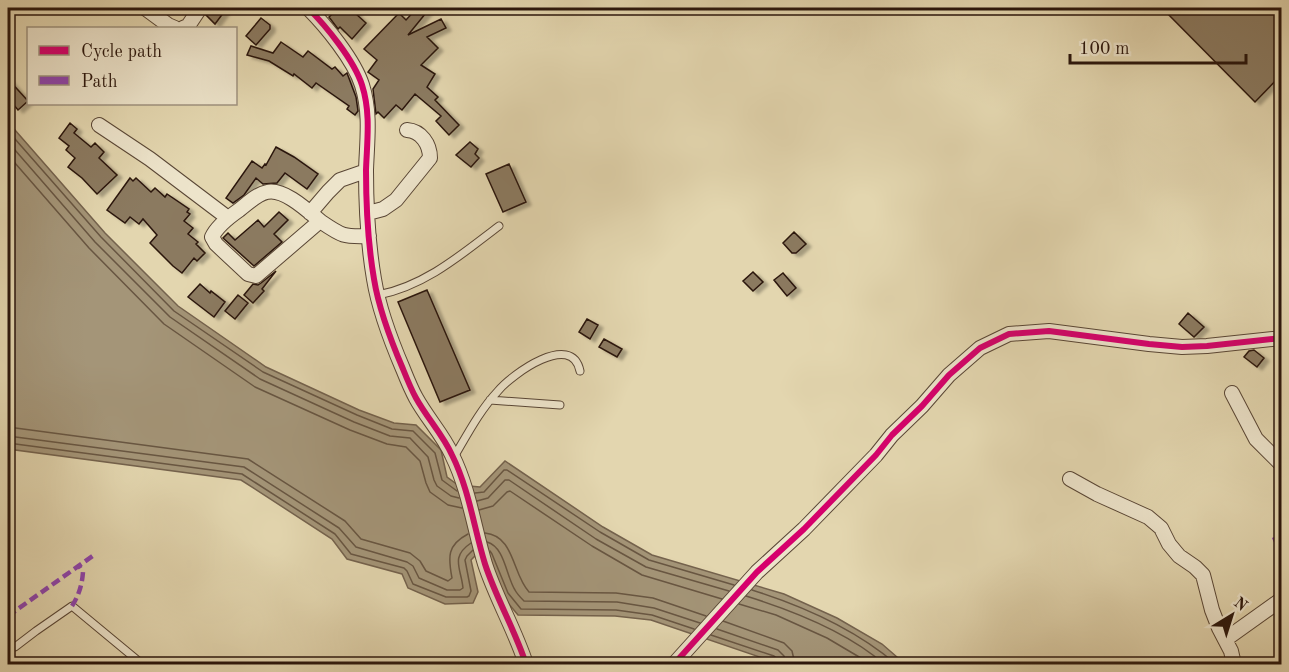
<svg xmlns="http://www.w3.org/2000/svg" width="1289" height="672" font-family="'Old Standard TT',serif">
<defs>
<filter id="shadow"><feDropShadow dx="5" dy="3" stdDeviation="1.5" flood-color="#0004"/></filter>
</defs>
<rect width="100%" height="100%" fill="#e3d6af"/>
<filter id="stains"><feTurbulence type="fractalNoise" baseFrequency=".00333" numOctaves="4"/><feColorMatrix values="0 0 0 0 .2 0 0 0 0 .09 0 0 0 0 .02 0 0 0 .5 -.17"/></filter>
<radialGradient id="worn" r=".72"><stop offset=".6" stop-color="#630" stop-opacity="0"/><stop offset="1" stop-color="#630" stop-opacity=".3"/></radialGradient>
<!-- water -->
<path fill="#a49578" stroke="#74624d" stroke-width="1.5" d="M8 122 105 233 178 306 266 367 359 410 394 423 416 425 441 450 447 477 458 485 480 487 505 461 603 527 652 555 784 594 837 618 882 644 905 664H780L651 620 615 616 518 615 503 597 476 555 471 560 478 592 473 603 445 604 408 588 402 574 347 559 332 539 241 480 8 449Z"/>
<g fill="none" stroke-linecap="round" stroke-linejoin="round">
<!-- shore -->
<path stroke="#685642" stroke-width="1.5" d="M8 131 101 237 174 311 263 372 357 415 392 429 413 431 435 453 442 480 457 491
M8 142 95 242 170 317 260 379 354 422 390 436 410 438 428 457 434 480 437 486 451 496 459 498
M8 155 89 248 164 324 255 387 350 430 387 444 406 447 420 461 426 483 430 492 448 505 462 508
M8 427 248 459 345 521 361 539 410 553 420 561 426 571 448 581 452 578C448 557 447 545 468 534
M8 436 244 467 339 528 356 547 407 562 413 566 419 578 447 590H460L463 588C461 568 450 557 471 543
M8 443 242 474 335 534 351 554 404 568 407 571 413 584 446 597H467L469 596 471 591 465 560 467 556 473 550
M475 493 484 492 504 470H507L600 532 649 560 734 585
M477 501 488 498 505 480H509L596 539 646 567 729 591
M479 510 493 506 507 492 510 491 592 546 642 575 722 599
M485 533C515 536 512 574 529 592L616 593 653 598 706 616
M487 542C505 547 506 576 515 590 517 594 521 598 524 601L617 602 654 608 700 623
M490 551 492 554 508 593 521 609 616 610 652 615 694 629
M752 590C803 606 855 629 896 664
M746 596C791 610 849 633 884 664
M739 604 776 615 827 638 871 664
M723 621 784 643 792 651 795 664
M717 629 778 650 784 656 786 664
M711 635 774 656 778 659V664"/>
</g>
<!-- building -->
<path fill="#8b7a61" stroke="#2b160c" stroke-width="1.5" filter="url(#shadow)" d="M209 8H227L215 24 206 15Z
M339 8H360L355 13 366 23 352 39 340 27 338 29 329 17Z
M417 8H430L408 35 441 19 446 28 427 37 438 48 421 65 435 74 427 87 438 97 435 100 459 125 449 135 436 121 441 116 415 94 402 110 396 105 384 118 378 112 376 114 373 89 379 80 368 72 377 60 364 49 399 13 406 20Z
M1162 8H1281V75L1255 102Z
M261 18 270 25V29L256 45 246 36Z
M281 42 303 57 308 51 332 69 335 67 343 76 347 73 356 97 358 111 355 115 347 109 349 106 316 83 312 88 294 74 293 76 269 61 247 55 251 46 273 53Z
M8 79 28 101 18 110 8 98Z
M70 123 77 129 74 133 91 147 95 143 104 152 99 158 117 175 97 194 82 178 68 167 75 158 66 150 69 146 59 138Z
M470 142 478 149 475 154 479 158 471 167 456 155Z
M276 147 294 157 318 174 307 189 285 173 277 183 263 184 256 178 244 195 233 203 226 198 252 161 262 168 265 164 266 165Z
M509 164 526 202 503 212 486 174Z
M130 178 133 181 136 178 151 192 155 188 165 197 167 194 189 209 187 212 190 214 184 221 193 228 188 234 198 242 196 244 205 253 197 261 194 258 182 273 173 266 150 243 157 235 143 219 139 224 130 217 125 223 107 210Z
M279 212 288 220 274 234 282 242 254 266 223 238 228 233 235 240 258 220 264 227Z
M794 232 806 244 796 253H792L783 243Z
M276 271 262 289 264 291 253 303 244 295 253 284 258 285 261 283Z
M753 272 763 282 753 291 743 281Z
M783 273 796 288 787 296 774 280Z
M200 284 210 293 211 291 225 302 214 317 188 297Z
M427 290 470 390 440 402 398 302Z
M238 295 248 303 235 319 225 311Z
M1188 313 1204 327 1194 337 1179 324Z
M587 319 598 325 590 339 579 332Z
M604 339 622 349 617 357 599 347Z
M1254 350 1264 358 1257 367 1244 357 1249 351Z"/>
<g fill="none" stroke-linecap="round" stroke-linejoin="round">
<!-- service casing -->
<g stroke="#594635" stroke-width="9">
<path id="service" d="M378 295C425 286 462 254 499 226
M490 400 560 405
M454 457C467 435 480 410 498 391 512 374 572 331 580 371
M8 649 15 647 36 631 72 606 142 664"/>
</g>
<!-- minor casing -->
<g stroke="#594635" stroke-width="16">
<path id="minor" d="M145 8 168 25 175 28
M308 8C326 26 354 60 362 85 371 113 367 141 366 170 366 206 368 244 374 279 379 310 391 341 403 369 407 379 411 389 416 398 427 418 443 435 452 455 469 489 474 528 485 564 496 598 515 630 526 664
M183 28 188 26 200 8
M99 125 150 159 228 218
M310 213 328 192 340 180 366 171
M368 213 383 209 396 200 430 158C430 144 421 131 407 130
M320 221C308 211 284 188 267 192 257 194 247 204 239 210 229 217 217 226 212 237L216 244 248 274 256 276 320 221C342 236 343 237 369 236
M1232 393 1256 439 1282 465
M1070 479 1097 494 1148 517 1161 528 1169 544 1179 556 1195 567 1203 575 1212 610 1219 628 1231 651 1234 664
M1226 639 1282 599
M674 664 757 572 804 529 876 455 892 435 922 406 949 375 980 348 1009 334 1049 331 1149 344 1182 347 1207 346 1282 338"/>
</g>
<!-- service -->
<use href="#service" stroke="#ede4cb" stroke-width="7"/>
<!-- minor -->
<use href="#minor" stroke="#ede4cb" stroke-width="14"/>
<!-- quiet -->
<path stroke="#8e44ad" stroke-width="4.5" stroke-dasharray="9 4.5" stroke-linecap="butt" d="M1277 460 1282 454
M1274 537 1282 555
M72 606C79 595 82 585 83 572L79 566
M8 616 94 555"/>
<!-- cycleway casing -->
<g stroke="#ede4cb" stroke-width="10">
<path id="cycleway" d="M308 8C326 26 354 60 362 85 371 113 367 141 366 170 366 206 368 244 374 279 379 310 391 341 403 369 407 379 411 389 416 398 427 418 443 435 452 455 469 489 474 528 485 564 496 598 515 630 526 664
M674 664 757 572 804 529 876 455 892 435 922 406 949 375 980 348 1009 334 1049 331 1149 344 1182 347 1207 346 1282 338"/>
</g>
<!-- cycleway -->
<use href="#cycleway" stroke="#d6006c" stroke-width="6"/>
</g>
<!-- margin -->
<rect width="1289" height="672" fill="none" stroke="#e3d6af" stroke-width="30"/>
<rect x="9" y="9" width="1271" height="654" fill="none" stroke="#2b160c" stroke-width="3"/>
<rect x="15" y="15" width="1259" height="642" fill="none" stroke="#2b160c" stroke-width="1.5"/>
<!-- legend -->
<rect x="27" y="27" width="210" height="78" fill="#ede4cb" stroke="#9f927f" stroke-width="1.5"/>
<rect x="39" y="46" width="30" height="9" fill="#d6006c" stroke="#9f927f" stroke-width="1.5"/>
<text x="81" y="57" font-size="18" fill="#2b160c">Cycle path</text>
<rect x="39" y="76" width="30" height="9" fill="#8e44ad" stroke="#9f927f" stroke-width="1.5"/>
<text x="81" y="87" font-size="18" fill="#2b160c">Path</text>
<!-- north arrow -->
<g transform="translate(1232 615) rotate(38)" stroke="#ede4cb" stroke-width="4.5" paint-order="stroke">
<path d="M0-4.5L10 22L0 15L-10 22Z" fill="#2b160c"/>
<text y="-9" font-size="16" font-weight="bold" text-anchor="middle" fill="#2b160c">N</text>
</g>
<!-- scale -->
<path d="M1070 54v9h176v-9" fill="none" stroke="#2b160c" stroke-width="3"/>
<text x="1079" y="54" font-size="18" fill="#2b160c" stroke="#ede4cb" stroke-width="4.5" paint-order="stroke">100 m</text>
<rect width="100%" height="100%" filter="url(#stains)"/>
<rect width="100%" height="100%" fill="url(#worn)"/>
</svg>
